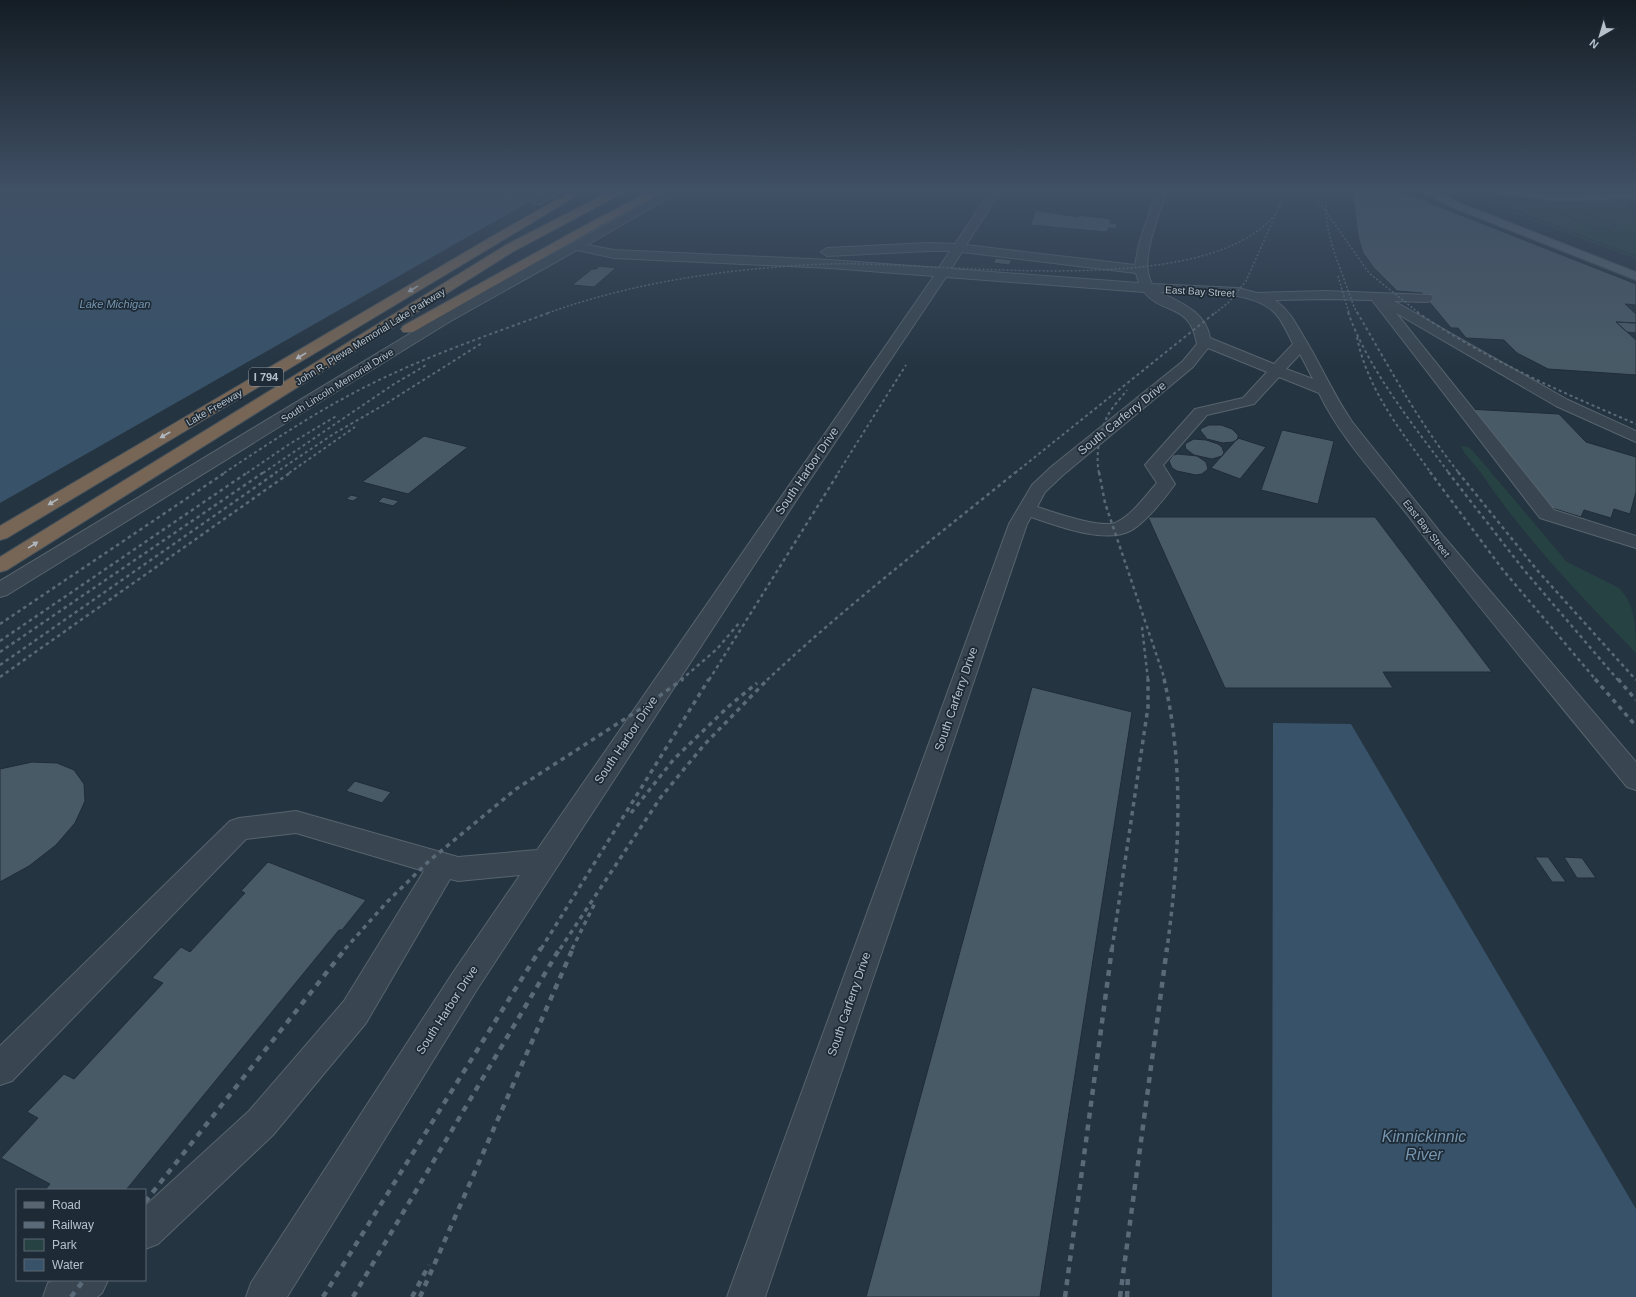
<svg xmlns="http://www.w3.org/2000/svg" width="1636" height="1297" font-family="Arial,sans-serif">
<rect width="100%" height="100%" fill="#253441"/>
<!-- green -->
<path fill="#274242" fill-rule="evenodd" d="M1459 189H1464L1496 205 1636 257V259L1492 205Z
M1466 189H1479L1548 200 1626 201 1636 220V256L1496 203ZM1585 212 1619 226 1596 229 1563 214Z
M1518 189H1601L1568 193Z
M1584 212 1616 226 1597 228 1565 214Z
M1461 446 1468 447 1473 451 1567 562 1619 588C1636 606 1636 628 1636 653 1581 597 1525 538 1481 473 1475 464 1465 456 1461 446Z"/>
<!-- water -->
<path fill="#385269" d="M0 189H544L550 190 0 503Z
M1273 723 1351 724 1636 1209V1297H1272Z"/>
<!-- building -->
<path fill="#495a67" stroke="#202d38" d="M1352 189H1401L1407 191 1401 192 1412 197 1428 200 1425 201 1636 284V305L1625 304 1636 314V323L1616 322 1636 340V375L1548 369 1517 353 1504 340 1466 338 1458 328H1451L1422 293 1397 291 1374 268 1363 253 1358 236Z
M1035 210 1078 217V215L1111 219 1110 223 1117 224 1116 229 1109 228 1107 232 1030 225 1034 217H1033Z
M996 258 1012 260 1009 265 993 263Z
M600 266 616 268 594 287 572 285 592 269H596Z
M1616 322 1636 323V333L1627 332Z
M1468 409 1559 414 1586 442 1636 457V492L1630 514 1614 509 1611 518 1584 510 1581 517 1552 508Z
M1209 425H1221L1232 429 1238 435V439L1233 442 1223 443 1207 439 1200 430 1202 428Z
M1282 430 1334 441 1318 504 1261 490Z
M424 436 468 447 408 494 362 482Z
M1238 438 1266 447 1240 479 1211 468Z
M1194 439 1206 440 1218 444 1222 447 1224 453 1222 456 1212 459 1194 455 1186 449 1185 446 1186 443Z
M1178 454 1197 456 1206 462 1208 469 1202 474 1196 475 1177 471 1172 468 1169 461 1173 455Z
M351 495 359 497 353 501 346 499Z
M383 497 399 501 393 506 378 502Z
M1148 517H1375L1492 672H1383L1393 688H1225Z
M1032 687 1132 712 1040 1297H866Z
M32 762 57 763 74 770 84 784 85 801 75 823 56 845 29 866 0 882V769Z
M355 781 391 792 382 803 346 791Z
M1535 857H1548L1566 882H1552Z
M1564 857 1582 858 1596 878H1577Z
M268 862 366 900 342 930H339L126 1190H45L50 1184 1 1158 38 1118 27 1112 64 1074 74 1079 163 983 152 978 181 947 190 952 245 893 241 891Z"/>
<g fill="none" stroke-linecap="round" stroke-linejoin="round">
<!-- minor casing -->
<g stroke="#57646e" stroke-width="2">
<path id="minor" d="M553 189H567L541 204H533L532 202Z
M671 189H684L587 245 614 250 830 260 939 268 950 251H928L827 256 821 252 827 248 928 243 955 244 992 189H1002L966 245 1135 265 1139 244 1157 189H1167C1160 215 1138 260 1152 284L1238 288 1257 293 1325 291 1431 295 1433 298 1431 301 1426 302 1394 301 1568 400 1636 431V442L1556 406 1396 313 1554 510 1636 536V548L1540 518 1372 300 1325 299 1275 300C1290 311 1296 324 1305 339 1322 367 1334 396 1353 423L1444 537 1636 762V790L1627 787C1553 696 1477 606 1406 513 1376 475 1340 437 1319 393L1279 377 1254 404 1207 415 1163 465 1175 484C1166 497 1144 524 1130 531 1104 544 1058 526 1031 517L1027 524 765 1297H727L1009 524 1032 485 1051 467 1183 361 1197 344C1190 302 1162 315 1144 292L946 277 803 490 476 991 287 1297H246L251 1283 454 971 520 875 458 881 450 879 366 1023 273 1135 158 1244 145 1249V1206L249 1111 344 1001 424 871 296 833 246 839 12 1081 0 1085V1046L230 821 239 818 296 811 458 857 537 850 934 276 830 268 614 258 577 250 449 322 7 595 0 597V581L439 316ZM962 252 1136 273 1139 283 951 269ZM1160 292C1193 294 1252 288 1276 314 1283 322 1288 334 1293 344L1274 364 1210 338C1206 312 1181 303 1160 292ZM1208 348 1267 372 1243 398 1195 409 1145 465 1157 483C1145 496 1133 514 1117 522 1103 530 1053 512 1037 507L1045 492 1063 475 1193 367ZM1300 354 1313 379 1286 369Z
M54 1280H108L102 1293 97 1297H43L48 1283Z"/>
</g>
<!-- major casing -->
<g stroke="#434f5a" stroke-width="2">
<path id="major" d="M1418 189H1432L1457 202 1636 272V280L1449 206Z
M1484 189H1516L1558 195 1636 193V199L1558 201 1489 192Z"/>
</g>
<!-- highway casing -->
<g stroke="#44515b" stroke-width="2">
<path id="highway" d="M575 189H588L7 538 0 540V526L491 237Z
M615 189H630L514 251 7 570 0 572V557L506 245Z
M655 189H669L603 224 413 332H403L401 329 403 326 595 220Z"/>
</g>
<!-- minor -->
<use href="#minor" fill="#394651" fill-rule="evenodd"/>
<!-- major -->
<use href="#major" fill="#576571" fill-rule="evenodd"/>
<!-- highway -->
<use href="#highway" fill="#776656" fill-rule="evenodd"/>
<!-- rail-far4 -->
<path stroke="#5b6a78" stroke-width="1.5" stroke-dasharray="2 2" stroke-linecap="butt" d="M1310 189 1369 273 1419 313
M1328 189C1321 221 1334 252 1345 282 1349 292 1352 303 1357 313
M1338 276 1349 313
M548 313C637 281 733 268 827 264 935 260 1198 302 1273 217
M1215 313 1228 303 1246 281 1287 189"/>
<!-- rail-far3 -->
<path stroke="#5b6a78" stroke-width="2" stroke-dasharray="3 3" stroke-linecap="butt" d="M1348 312C1368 369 1413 425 1449 473
M1357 312C1389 367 1419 423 1459 473
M1417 312C1485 359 1561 392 1636 424
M1357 337C1367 389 1401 431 1431 473
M224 473C271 442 317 411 367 386 424 357 491 334 551 312
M247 473 288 445 338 415
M263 473 394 384 428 364
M275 473 335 433 387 403 482 343
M289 473 355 427
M838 473 906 365
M1015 473 1216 312
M1099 473C1095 455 1100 431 1108 415 1113 406 1121 398 1127 390"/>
<!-- rail-far2 -->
<path stroke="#5b6a78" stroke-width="2.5" stroke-dasharray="3.5 3.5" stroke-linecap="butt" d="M1099 472 1105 503 1165 680
M1430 472 1503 570 1596 680
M1448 472 1524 570 1618 680
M1458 472 1537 570 1636 680
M0 624 226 472
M1142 627 1148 680
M0 641 248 472
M0 652 264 472
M0 665 277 472
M0 677 291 472
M681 680 717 649 740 622
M709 680 839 472
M767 680C846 606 932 540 1016 472"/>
<!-- rail-far1 -->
<path stroke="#5b6a78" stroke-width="3.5" stroke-dasharray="4.5 4.5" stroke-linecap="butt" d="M1164 679C1185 769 1179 859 1167 949
M1595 679 1636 726
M1618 679 1636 700
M631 813 674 759 729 706 757 683
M345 949 387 902 429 861 516 789 651 702 683 679
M541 949 709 679
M560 949 661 797 704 745 768 679
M572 949 595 903
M1112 949 1148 707V679"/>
<!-- rail -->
<path stroke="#5b6a78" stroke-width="4.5" stroke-dasharray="6 6" stroke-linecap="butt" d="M145 1202 346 948
M71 1297 84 1280
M323 1297 541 948
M353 1297 560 948
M412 1297 429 1265
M420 1297 573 948
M1065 1297 1112 948
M1120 1297 1167 948
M1127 1297 1128 1275"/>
</g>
<!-- one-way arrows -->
<defs><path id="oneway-solid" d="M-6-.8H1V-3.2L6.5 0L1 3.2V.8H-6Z"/></defs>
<g fill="#b0b8bf">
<use href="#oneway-solid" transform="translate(413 289) rotate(149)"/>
<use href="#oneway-solid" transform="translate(301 356) rotate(149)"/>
<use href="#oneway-solid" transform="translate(165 435) rotate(150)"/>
<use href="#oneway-solid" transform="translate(53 502) rotate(149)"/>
<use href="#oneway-solid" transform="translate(33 545) rotate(-32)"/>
</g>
<!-- sky -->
<linearGradient id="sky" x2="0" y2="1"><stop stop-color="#141d24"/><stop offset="0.51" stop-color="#405065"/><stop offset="1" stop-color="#405065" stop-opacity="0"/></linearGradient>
<rect width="1636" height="371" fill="url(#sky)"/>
<g text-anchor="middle" stroke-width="3.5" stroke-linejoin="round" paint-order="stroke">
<!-- far-street labels -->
<g font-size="10" fill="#b6c1cb" stroke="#1e2b36">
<text transform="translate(1200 291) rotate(3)" y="4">East Bay Street</text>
<text transform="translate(370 336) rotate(-32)" y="4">John R. Plewa Memorial Lake Parkway</text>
<text transform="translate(337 385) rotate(-32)" y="4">South Lincoln Memorial Drive</text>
<text transform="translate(214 407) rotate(-30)" y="4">Lake Freeway</text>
<text transform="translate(1427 528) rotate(52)" y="4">East Bay Street</text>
</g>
<!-- far-water labels -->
<g font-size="11" font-style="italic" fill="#7595af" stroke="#1e2b36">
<text x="115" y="308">Lake Michigan</text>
</g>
<!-- shield labels -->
<rect fill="#1e2b36" stroke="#88949e" stroke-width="1" x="249" y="368" width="34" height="18" rx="3"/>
<g font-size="11" font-weight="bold" fill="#b6c1cb">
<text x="266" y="381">I 794</text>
</g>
<!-- street labels -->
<g font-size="12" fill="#b6c1cb" stroke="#1e2b36">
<text transform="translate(1122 418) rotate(-39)" y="4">South Carferry Drive</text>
<text transform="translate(807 471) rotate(-56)" y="4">South Harbor Drive</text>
<text transform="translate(956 699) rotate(-71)" y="4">South Carferry Drive</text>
<text transform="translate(626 740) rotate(-56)" y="4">South Harbor Drive</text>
<text transform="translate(849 1004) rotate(-71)" y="4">South Carferry Drive</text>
<text transform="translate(447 1010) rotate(-57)" y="4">South Harbor Drive</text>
</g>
<!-- near-water labels -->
<g font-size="16" font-style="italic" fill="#7595af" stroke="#1e2b36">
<text x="1424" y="1142">Kinnickinnic<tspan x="1424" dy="18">River</tspan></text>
</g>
</g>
<!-- legend -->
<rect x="16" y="1189" width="130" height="92" fill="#1e2b36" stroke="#5b6772"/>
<rect x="24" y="1202" width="20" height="6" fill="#576571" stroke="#5b6772"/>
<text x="52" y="1209" font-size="12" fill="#b6c1cb">Road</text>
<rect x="24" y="1222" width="20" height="6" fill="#5b6a78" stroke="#5b6772"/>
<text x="52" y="1229" font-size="12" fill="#b6c1cb">Railway</text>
<rect x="24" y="1239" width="20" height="12" fill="#274242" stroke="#5b6772"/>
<text x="52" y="1249" font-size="12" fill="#b6c1cb">Park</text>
<rect x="24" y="1259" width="20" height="12" fill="#385269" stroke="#5b6772"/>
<text x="52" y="1269" font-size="12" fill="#b6c1cb">Water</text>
<!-- north arrow -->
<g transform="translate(1600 36) rotate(218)" stroke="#1e2b36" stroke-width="3" paint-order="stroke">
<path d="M0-3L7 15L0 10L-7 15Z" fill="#b6c1cb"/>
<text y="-6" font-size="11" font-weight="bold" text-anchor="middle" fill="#b6c1cb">N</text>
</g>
</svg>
